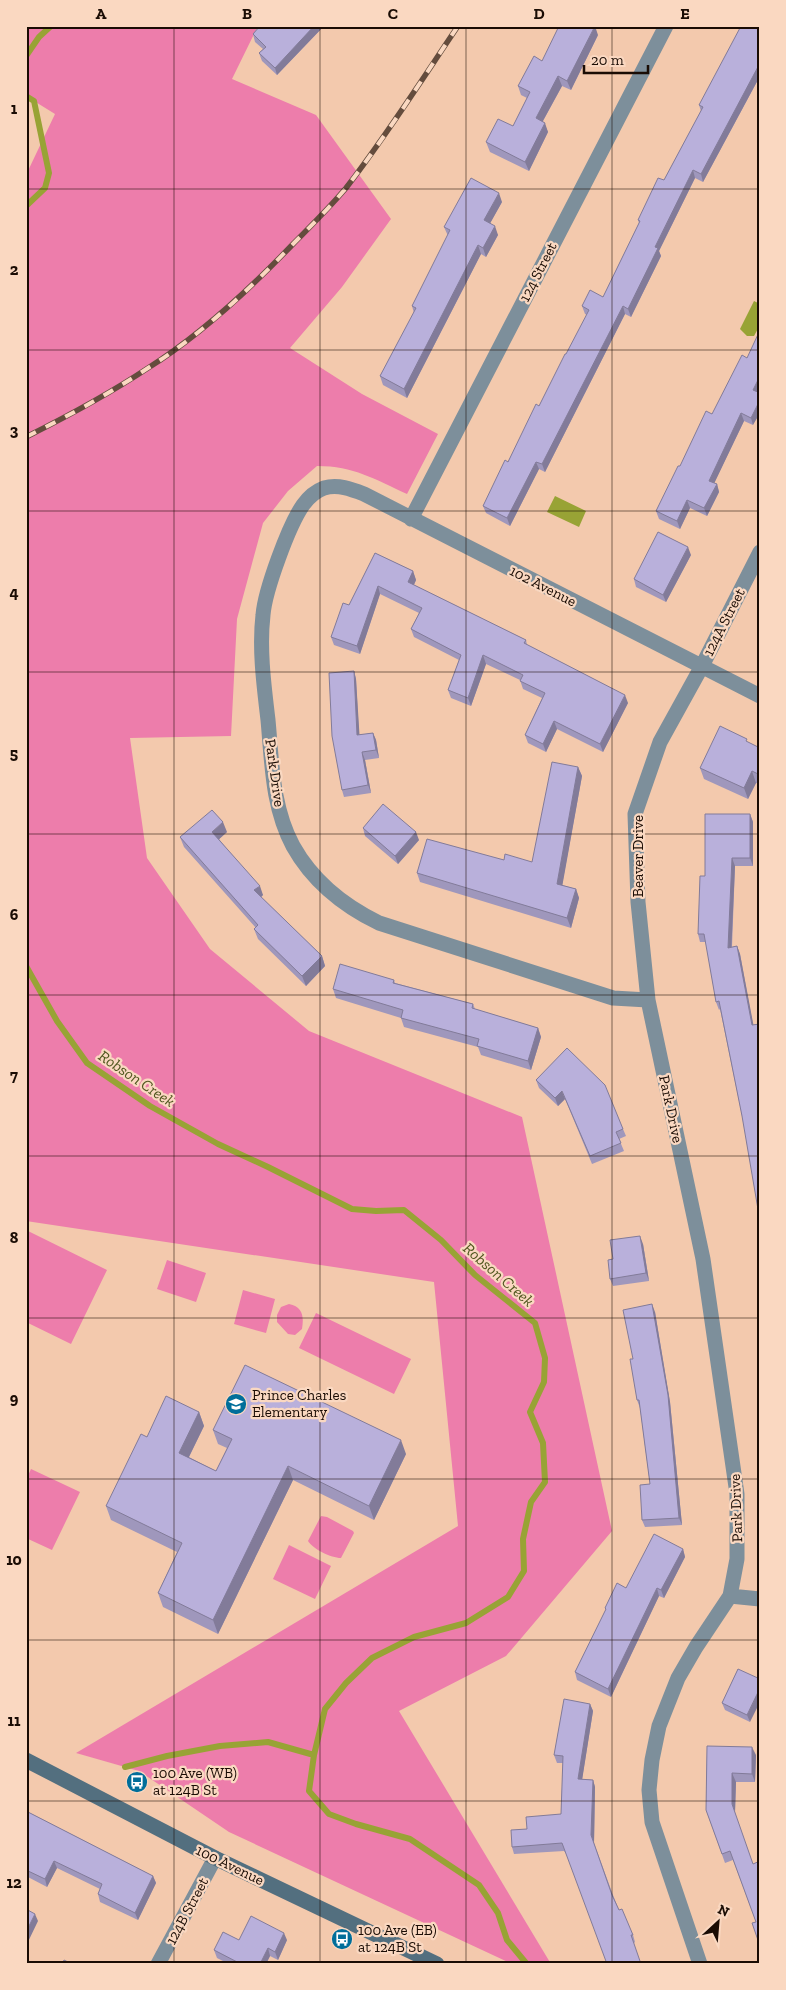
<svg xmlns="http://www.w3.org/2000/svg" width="786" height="1990" font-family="'Zilla Slab',serif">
<rect width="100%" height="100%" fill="#f3c9ad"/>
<!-- green -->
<path fill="#ed7dab" d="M26 26H258L232 79 316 115 391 219 342 287 290 348 362 394 438 434 407 494C374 479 354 466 317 466L288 491 263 523 237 619 231 736 130 738 147 858 210 949 309 1031 522 1117 612 1531 506 1656 399 1711 551 1964H512L229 1832 139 1771 76 1753 458 1526 434 1282 26 1221V175L55 114 26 96Z
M26 1230 107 1270 71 1344 26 1322Z
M167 1260 206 1273 196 1302 157 1289Z
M243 1290 275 1299 266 1333 234 1324Z
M289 1304C303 1307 304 1316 302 1329L295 1335 288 1334 277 1322V1315L281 1307Z
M316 1313 411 1359 394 1394 299 1348Z
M31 1469 80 1492 52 1550 26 1538V1480Z
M321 1516 327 1517 353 1531 354 1533 341 1558C331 1558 313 1549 308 1541Z
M289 1545 331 1566 315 1599 273 1579Z"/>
<!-- water -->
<path fill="#98a335" d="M754 301 760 304V325L754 336H747L740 329Z
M555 496 586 511 579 527 547 512Z"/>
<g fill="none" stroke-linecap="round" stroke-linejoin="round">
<!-- stream -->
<path stroke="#98a335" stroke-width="6" d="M26 56 39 37 51 26
M26 96 34 101 49 173 45 188 26 206
M26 966 57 1021 87 1063 150 1106 218 1144 268 1167 352 1209 376 1211 404 1210 441 1240 475 1275 535 1323 545 1358 544 1382 530 1412 543 1443 545 1482 531 1502 523 1539 524 1571 508 1597 466 1623 414 1637 372 1658 346 1683 325 1709 314 1755 309 1791 329 1814 356 1824 410 1839 479 1885 498 1913 507 1940 526 1963
M125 1767 167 1756 220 1746 268 1742 314 1755"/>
<!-- street -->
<path stroke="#7d8f9b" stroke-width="15" d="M411 519 666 26
M648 1000 638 902 635 814 660 742 702 666 760 552
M730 1596 760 1599
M158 1964 215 1858
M700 1964 652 1822 649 1790 652 1760 659 1726 678 1678 696 1647 730 1596 737 1559V1494L703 1259 648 1000 613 998 379 923C344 906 312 880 293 846 272 807 272 763 268 720 264 686 259 649 263 615 265 590 289 525 303 505 308 498 316 491 324 488 338 484 351 489 364 494L760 696"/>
<!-- secondary -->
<path stroke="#536f7f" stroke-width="15" d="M26 1760 215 1858 437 1964"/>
<!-- rail casing -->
<g stroke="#644c3d" stroke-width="5.5">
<path id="rail" d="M26 437C68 416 109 394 148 368 202 334 250 289 294 243 312 225 330 207 346 188 386 136 421 81 458 26"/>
</g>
<!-- rail -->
<use href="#rail" stroke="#fad8c1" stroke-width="4" stroke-dasharray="11" stroke-linecap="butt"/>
</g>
<!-- wall -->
<path fill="#9f97bc" d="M260 26H324L277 75 262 61 259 53 263 49 255 42 253 34Z
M760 26V76L703 182 695 178 659 251 661 256 631 317 625 314 545 472 539 469 510 526 486 513 483 506 539 406 587 315 585 314 582 306 603 297 639 223 638 220 664 180 701 111 699 105Z
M598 35 571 90 562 86 543 121 548 132 529 171 490 152 486 142 513 126 527 98 521 95 518 86 542 61Z
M502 202 490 223 498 235 486 257 481 254 407 398 383 385 380 376 414 313 412 306 448 236 444 227Z
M758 392 753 425 744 421 714 483 717 484 719 492 707 516 690 508 680 529 659 519 656 511 680 466 712 414Z
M375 553 413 571 416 580 414 585 526 640 527 645 628 703 603 752 557 729 546 752 528 743 525 735 542 698 523 689 520 680 486 664 471 706 451 698 448 690 459 660 414 637 411 629 419 613 380 594 360 654 334 645 331 637 349 605Z
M691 555 666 602 636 587 634 579Z
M354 671 356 679 359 735 373 733 376 740 379 758 365 760 371 793 344 797 342 790Z
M760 748V784L756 783 748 799 704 779 700 768Z
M578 767 582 776 562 885 576 889 579 898 571 928 420 882 417 873 504 860 532 862Z
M750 814 753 822V866H735L732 947 737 946 740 954 753 1025 742 1116 720 1009 719 1010 716 1002 706 942H700L698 934 705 876Z
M363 828 419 840 398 864 365 836Z
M227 832 219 839 263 895 261 897 322 956 325 966 306 986 258 939 254 929 256 928 184 847 180 837Z
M394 980 395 983 473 1004 475 1009 538 1028 541 1037 531 1070 481 1055 478 1047 404 1027 401 1018 336 998 333 989Z
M536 1080 623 1129 626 1136 619 1139 624 1151 592 1164 565 1099 558 1106 539 1088Z
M643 1244 649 1281 613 1286 610 1279 613 1259Z
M655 1312 670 1402 682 1525 645 1527 642 1520 650 1484 640 1408 637 1400 633 1359Z
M199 1412 204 1426 189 1457 216 1471 227 1448 218 1444 213 1430 406 1454 374 1520 293 1480 218 1634 163 1607 158 1593 177 1552 111 1520 106 1506 147 1437Z
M683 1549 685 1557 664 1598 659 1596 611 1697 577 1680 575 1672 606 1610 605 1608 626 1588Z
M738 1669 750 1722 725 1710 722 1703Z
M590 1704 593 1711 582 1779 593 1780 595 1787 594 1843 613 1895 619 1910 633 1935 635 1942 634 1943 564 1851 514 1854 512 1847 527 1829 561 1814 563 1763H557L554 1755Z
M707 1746 756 1755 755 1782H736L735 1812 756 1922 733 1860 725 1863 706 1810Z
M26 1811 153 1876 156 1883 138 1920 100 1902 98 1894 100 1889 57 1868 47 1887 26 1876Z
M239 1940H287L278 1960 270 1956 266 1964H229L217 1958 214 1950Z"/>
<!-- shaded-wall -->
<path fill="#827b99" d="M314 26H324L277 75 275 68Z
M595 26 598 35 571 90 567 81Z
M760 63V76L703 182 701 174Z
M558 76 562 86 539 128 536 118Z
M545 123 548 132 529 171 525 162Z
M693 170 695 178 659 251 661 256 631 317 628 309 655 247Z
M499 193 502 202 487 229 484 220Z
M495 226 498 235 486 257 483 248Z
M478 245 481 254 407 398 404 389Z
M623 306 625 314 545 472 542 464Z
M760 376V390L756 398 753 390Z
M760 400V413L753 425 751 418Z
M741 413 744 421 712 488 709 481Z
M536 462 539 469 510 526 507 518Z
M717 484 719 492 707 516 704 508Z
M687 500 690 508 680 529 677 521Z
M688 547 691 555 666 602 663 595Z
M413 571 416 580 411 591 408 582Z
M378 586 380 594 360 654 357 646Z
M483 655 486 664 471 706 468 698Z
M354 671 356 679 360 743 357 735Z
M625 695 628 703 603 752 600 744Z
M554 721 557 729 546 752 543 744Z
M373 733 376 740 379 758 376 750Z
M362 752 365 760 371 793 368 785Z
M578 767 582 776 561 893 557 884Z
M752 771 756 783 748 799 744 788Z
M750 814 753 822V866L750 858Z
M223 822 227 832 216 842 212 832Z
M416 832 419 840 398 864 395 856Z
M732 858 735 866 731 956 728 948Z
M260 886 263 895 258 900 254 890Z
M576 889 579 898 571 928 567 918Z
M737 946 740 954 755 1033 752 1025Z
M322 956 325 966 306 986 302 976Z
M538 1028 541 1037 531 1070 528 1061Z
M562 1091 565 1099 558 1106 555 1098Z
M640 1236 643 1244 649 1281 646 1273Z
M652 1304 655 1312 670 1402 682 1525 679 1518Z
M199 1412 204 1426 184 1467 179 1453Z
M401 1440 406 1454 374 1520 369 1506Z
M288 1466 293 1480 218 1634 213 1620Z
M683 1549 685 1557 664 1598 661 1590Z
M657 1588 659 1596 611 1697 608 1689Z
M760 1688V1702L750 1722 747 1715Z
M590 1704 593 1711 581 1787 578 1779Z
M752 1747 756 1755 755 1782 752 1774Z
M732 1773 736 1782 735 1812 732 1804Z
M593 1780 595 1787 594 1843 591 1835Z
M54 1861 57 1868 47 1887 45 1879Z
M153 1876 156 1883 138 1920 135 1913Z
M35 1914 38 1921 26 1946V1932Z
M284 1933 287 1940 278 1960 275 1952Z
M268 1948 270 1956 266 1964H260Z"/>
<!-- building -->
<path fill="#b9b0db" stroke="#827b99" d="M260 26H314L275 68 259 53 266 47 253 34Z
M559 26H595L567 81 558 76 536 118 545 123 525 162 486 142 498 119 513 126 530 92 518 86 534 56 542 61Z
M741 26H760V63L701 174 693 170 655 247 658 248 628 309 623 306 542 464 536 462 507 518 483 506 505 460 508 462 536 404 539 406 565 354H566L589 310 582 306 590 290 603 297 640 221 638 220 658 178 664 180 703 107 699 105Z
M471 178 499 193 484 220 495 226 483 248 478 245 404 389 380 376 416 308 412 306 450 230 444 227Z
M760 330V376L753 390 760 393V400L751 418 741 413 709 481 717 484 704 508 687 500 677 521 656 511 678 466H680L706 411 712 414 742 355 747 358Z
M658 532 688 547 663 595 634 579Z
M375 553 413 571 408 582 526 640 524 643 625 695 600 744 554 721 543 744 525 735 545 693 520 681 523 675 483 655 468 698 448 690 461 655 411 629 422 608 378 586 357 646 331 637 343 603 349 605Z
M354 671 357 735 373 733 376 750 362 752 368 785 342 790 332 736 329 673Z
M720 726 747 739 746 741 760 748V775L752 771 744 788 700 768Z
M552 762 578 767 557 884 576 889 567 918 417 873 427 839 504 860 505 854 532 862Z
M383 804 416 832 395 856 363 828Z
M212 810 223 822 212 832 260 886 254 890 322 956 302 976 254 929 258 925 180 837Z
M705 814H750V858H732L728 948 737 946 752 1025 760 1024V1221L742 1116 719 1001 716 1002 704 934H698L700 876H705Z
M340 964 394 980 393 983 473 1004 472 1008 538 1028 528 1061 477 1046 479 1039 401 1018 403 1010 333 989Z
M567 1048 605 1085 623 1129 616 1132 621 1143 590 1156 562 1091 555 1098 536 1080Z
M640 1236 646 1273 610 1279 608 1260 613 1259 610 1240Z
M652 1304 668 1395 679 1518 642 1520 640 1485 650 1484 639 1400H637L630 1359H633L623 1310Z
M245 1365 401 1440 369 1506 288 1466 213 1620 158 1593 182 1543 106 1506 141 1434 147 1437 166 1396 199 1412 179 1453 216 1471 232 1439 213 1430Z
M654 1534 683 1549 661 1590 657 1588 608 1689 575 1672 606 1609 605 1608 617 1583 626 1588Z
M738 1669 760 1679V1688L747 1715 722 1703Z
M564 1699 590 1704 578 1779 593 1780 591 1835 612 1895 619 1910 622 1909 633 1935H631L641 1964H607L562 1843 512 1847 511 1830 527 1829 526 1817 561 1814 563 1756 554 1755Z
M707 1746 752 1747V1774L732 1773V1804L753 1864 760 1861V1946L752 1923 756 1922 730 1851 722 1854 706 1810Z
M26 1811 153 1876 135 1913 98 1894 102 1884 54 1861 45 1879 26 1870Z
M26 1909 35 1914 26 1932Z
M251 1916 284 1933 275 1952 268 1948 260 1964H241L214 1950 223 1932 239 1940Z
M64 1960 72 1964H62Z"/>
<!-- grid -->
<path fill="none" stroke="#1a0c04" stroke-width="1" stroke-opacity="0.55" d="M174 26V1964M320 26V1964M466 26V1964M612 26V1964M26 189H760M26 350H760M26 511H760M26 672H760M26 834H760M26 995H760M26 1156H760M26 1318H760M26 1479H760M26 1640H760M26 1801H760"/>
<!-- icons -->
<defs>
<g id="school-disc" transform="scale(1.125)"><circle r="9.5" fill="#006e9a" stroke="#fad8c1"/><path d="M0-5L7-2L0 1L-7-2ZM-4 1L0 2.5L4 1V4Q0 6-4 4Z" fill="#fff"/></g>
<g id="bus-disc" transform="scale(1.125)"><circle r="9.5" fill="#006e9a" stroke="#fad8c1"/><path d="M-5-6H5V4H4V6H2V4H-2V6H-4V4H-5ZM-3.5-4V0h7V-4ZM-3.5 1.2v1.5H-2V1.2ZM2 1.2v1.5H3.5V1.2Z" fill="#fff"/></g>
</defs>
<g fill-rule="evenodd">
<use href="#school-disc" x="236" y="1404"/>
<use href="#bus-disc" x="137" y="1782"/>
<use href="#bus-disc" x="342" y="1939"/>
</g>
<g text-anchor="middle" stroke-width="4.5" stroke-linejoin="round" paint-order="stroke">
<!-- street labels -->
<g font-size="15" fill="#1a0c04" stroke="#fad8c1">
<text transform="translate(538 272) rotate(-63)" y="5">124 Street</text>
<text transform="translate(543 586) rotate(27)" y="5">102 Avenue</text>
<text transform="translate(724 622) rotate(-63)" y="5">124A Street</text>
<text transform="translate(275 773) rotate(82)" y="5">Park Drive</text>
<text transform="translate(638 856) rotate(-90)" y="5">Beaver Drive</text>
<text transform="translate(671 1109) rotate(78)" y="5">Park Drive</text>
<text transform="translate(736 1508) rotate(-92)" y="5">Park Drive</text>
<text transform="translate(230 1865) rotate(26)" y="5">100 Avenue</text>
<text transform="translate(187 1911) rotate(-62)" y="5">124B Street</text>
</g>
<!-- poi labels -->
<g font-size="15" fill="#1a0c04" stroke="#fad8c1" text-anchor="start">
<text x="252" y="1400">Prince Charles<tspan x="252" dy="17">Elementary</tspan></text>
<text x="153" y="1778">100 Ave (WB)<tspan x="153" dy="17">at 124B St</tspan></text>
<text x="358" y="1935">100 Ave (EB)<tspan x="358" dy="17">at 124B St</tspan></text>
</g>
<!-- water labels -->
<g font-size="16" font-style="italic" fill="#50571f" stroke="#fad8c1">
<text transform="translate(137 1078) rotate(34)" y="6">Robson Creek</text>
<text transform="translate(499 1274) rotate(41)" y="6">Robson Creek</text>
</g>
</g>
<!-- border -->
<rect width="786" height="1990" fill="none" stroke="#fad8c1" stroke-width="55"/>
<!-- north arrow -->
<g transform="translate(718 1922) rotate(26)" stroke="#fad8c1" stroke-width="4" paint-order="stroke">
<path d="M0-4L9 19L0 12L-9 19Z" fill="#1a0c04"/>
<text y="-8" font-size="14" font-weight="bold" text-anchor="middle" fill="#1a0c04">N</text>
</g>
<!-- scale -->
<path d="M584 65v8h64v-8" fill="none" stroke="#1a0c04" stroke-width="2.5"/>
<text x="591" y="65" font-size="15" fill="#1a0c04" stroke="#fad8c1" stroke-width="4" paint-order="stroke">20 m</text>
<rect x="28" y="28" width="730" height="1934" fill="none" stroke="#1a0c04" stroke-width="2"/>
<g font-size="16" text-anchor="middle" font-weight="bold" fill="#1a0c04">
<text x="101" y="19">A</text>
<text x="247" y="19">B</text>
<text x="393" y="19">C</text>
<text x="539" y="19">D</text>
<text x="685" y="19">E</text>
<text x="14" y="114">1</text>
<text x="14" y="275">2</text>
<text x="14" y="436">3</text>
<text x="14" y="598">4</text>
<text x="14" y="759">5</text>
<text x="14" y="920">6</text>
<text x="14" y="1081">7</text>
<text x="14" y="1243">8</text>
<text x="14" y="1404">9</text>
<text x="14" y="1565">10</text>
<text x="14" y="1726">11</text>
<text x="14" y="1888">12</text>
</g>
</svg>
